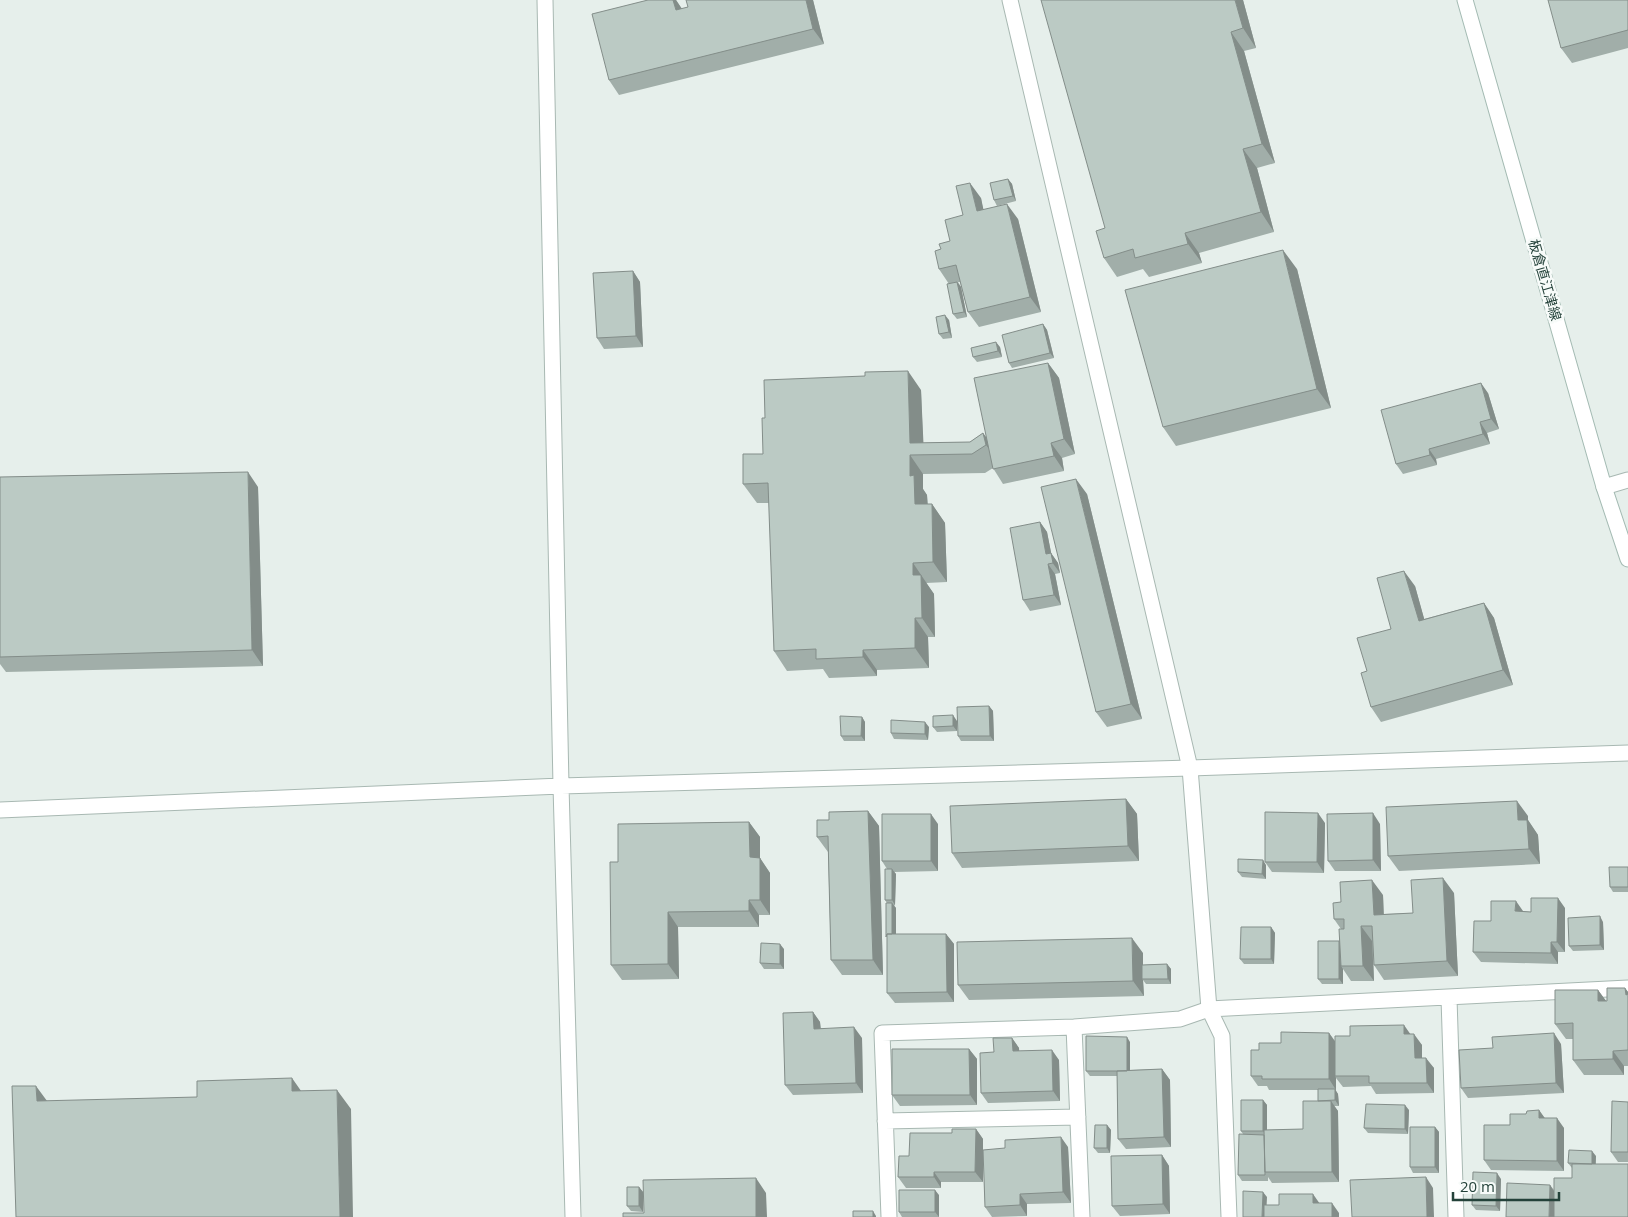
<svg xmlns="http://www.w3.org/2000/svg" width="1628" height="1217" font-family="'Open Sans','Noto Sans JP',sans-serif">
<rect width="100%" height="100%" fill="#e6efeb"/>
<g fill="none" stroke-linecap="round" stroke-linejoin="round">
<!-- minor casing -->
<g stroke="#a8b8b2" stroke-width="17">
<path id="minor" d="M1010 0 1190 768 1209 1009 1222 1036 1229 1217
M1449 998 1456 1217
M1074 1027 1082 1217
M885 1121 1078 1117
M889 1217 882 1033 1074 1027 1180 1019 1209 1009 1628 988"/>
</g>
<!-- tertiary casing -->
<g stroke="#a8b8b2" stroke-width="17">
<path id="tertiary" d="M545 0 561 786 573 1217
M1604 487 1628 480
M0 810 561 786 1190 768 1628 753"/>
</g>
<!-- secondary casing -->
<g stroke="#a4bbb3" stroke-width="17">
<path id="secondary" d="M1465 0 1604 487 1628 559"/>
</g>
<!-- minor -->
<use href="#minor" stroke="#fff" stroke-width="15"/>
<!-- tertiary -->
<use href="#tertiary" stroke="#fff" stroke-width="15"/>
<!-- secondary -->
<use href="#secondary" stroke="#fff" stroke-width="15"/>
</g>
<!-- wall -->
<path fill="#a1aea9" d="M648 0H676L682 9 813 0 824 44 619 95 609 80Z
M1243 0 1256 48 1244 51 1275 163 1257 168 1274 232 1199 253 1202 263 1149 277 1143 269 1117 277 1104 258 1105 228Z
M1628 0V48L1572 63 1561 48Z
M1008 179 1012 184 1016 201 997 206 994 200Z
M981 198 983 210 1018 219 1041 312 979 327 968 312 960 282H958L961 287 967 317 957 319 953 314 949 284 939 269 950 241 963 215Z
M1297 269 1331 408 1176 446 1163 427Z
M633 271 640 282 643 347 604 349 597 338Z
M949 320 952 338 943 339 939 334Z
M1043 324 1047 330 1054 358 1012 368 1009 363Z
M1000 347 1002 357 977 362 973 357Z
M1048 363 1059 378 1075 454 1062 458 1064 471 1003 484 993 468 985 473 923 474V489L927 495 928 504H932L945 523 947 582 926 583 934 594 935 637H928L929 668 877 670V676L829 678 823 669 787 671 774 651 769 503H757L743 484 763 454 921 390 923 443 970 442 983 433 986 437Z
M1488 393 1499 429 1487 433 1490 444 1436 459 1437 465 1403 474 1396 464Z
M0 477 258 487 263 666 6 672 0 664Z
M1087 494 1142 719 1107 727 1096 712Z
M1040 522 1047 532 1051 553 1058 563 1060 573 1055 574 1061 605 1030 611 1023 600Z
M1415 586 1424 619 1484 603 1494 618 1513 685 1381 722 1371 707 1367 671Z
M989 706 993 711 994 741H961L958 736Z
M862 717 865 722V741H844L841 736Z
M957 721V731L937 732 933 727Z
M929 727 928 740 894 739 891 733Z
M1126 799 1137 814 1139 861 962 868 952 853Z
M868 811 879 826 883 975H842L831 960 828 852 817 837 829 820Z
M1528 816V820L1538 835 1540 864 1399 871 1388 856Z
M749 822 760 837V858L770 873V915H759V927H678L679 979 622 980 611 965 618 862Z
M1325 823 1324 873 1272 872 1265 862Z
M938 824V871L894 872 896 874 895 905 894 906 896 908V934H946L954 944V1002L895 1003 887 993V903L885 900 887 869 882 861Z
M1380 824 1381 871H1335L1328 861Z
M1266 865V879L1242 877 1238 872Z
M1628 867V892H1613L1610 887Z
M1454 893 1458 976 1384 980 1374 965 1373 941 1374 981H1351L1343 969V984H1322L1318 979 1339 941 1341 929 1334 919 1341 902 1383 895 1384 914 1413 913Z
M1565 908V952H1558V964L1481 962 1473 952 1491 921 1523 911 1531 912Z
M1603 922 1604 950 1573 951 1569 946Z
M1271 927 1275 933 1274 964H1244L1240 959Z
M784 949V969H764L760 963Z
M1143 953V965L1167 964 1171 969V984H1146L1143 980 1144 996 969 1000 958 985Z
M1625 988 1628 992V1066H1624V1075H1584L1573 1060V1039H1566L1555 1024 1598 990 1606 1001H1607Z
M813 1012 820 1022 821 1028 862 1038 863 1093 793 1095 785 1085Z
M1329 1033 1335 1041 1410 1034 1422 1045V1058L1434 1068V1093L1376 1094 1371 1086 1343 1087 1336 1078V1090H1335L1338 1094 1339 1106H1334L1338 1111 1339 1182 1272 1183 1268 1177V1181H1242L1238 1175 1243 1134 1241 1131 1263 1100 1267 1105V1130L1303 1129 1318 1101V1090H1269L1267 1086H1258L1251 1076 1259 1050 1281 1043Z
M1012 1038 1019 1048V1051L1059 1060 1060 1101 988 1103 981 1093 994 1052Z
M1130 1042V1070L1162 1069 1170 1080 1171 1147 1126 1149 1118 1139 1117 1076H1090L1086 1071Z
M1561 1044 1564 1093 1468 1098 1461 1088Z
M969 1049 977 1059V1105L900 1106 892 1095Z
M1628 1102V1162H1618L1611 1152Z
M1409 1110 1408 1134 1368 1133 1364 1128Z
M1539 1110 1544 1118 1564 1128V1171L1491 1170 1484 1160 1510 1125 1526 1114Z
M1107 1125 1111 1130 1110 1153H1098L1094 1148Z
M1435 1127 1439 1132V1173H1413L1410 1167Z
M976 1129 983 1139V1150L1068 1147 1071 1203 1027 1204V1216L992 1217 985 1207 983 1151V1182H941V1188H906L898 1177 909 1156 952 1133Z
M1162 1155 1169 1166 1170 1214 1120 1216 1112 1206Z
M1596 1156V1164H1628L1506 1217 1550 1185 1554 1190 1572 1178V1168L1568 1163Z
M1501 1179 1500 1211 1476 1210 1472 1205Z
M639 1187 643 1192V1212L631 1211 627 1206Z
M939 1195V1217H902L899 1212Z"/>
<!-- shaded-wall -->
<path fill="#838d89" d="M673 0H676L682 9 676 10Z
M806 0H813L824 44 813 29Z
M1235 0H1243L1256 48 1243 28Z
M1231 32 1244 51 1275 163 1262 144Z
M1243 149 1257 168 1274 232 1261 212Z
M1008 179 1012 184 1016 201 1013 196Z
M970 183 981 198 987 226 977 211Z
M1007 204 1018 219 1041 312 1030 297Z
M1185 233 1199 253 1202 263 1188 244Z
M1283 250 1297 269 1331 408 1317 389Z
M633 271 640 282 643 347 636 336Z
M957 282 961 287 967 317 964 312Z
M945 315 949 320 952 338 949 332Z
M1043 324 1047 330 1054 358 1050 353Z
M996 342 1000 347 1002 357 998 351Z
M1048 363 1059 378 1075 454 1064 439Z
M908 371 921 390 924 455 910 443Z
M1481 383 1488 393 1499 429 1491 419Z
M1480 422 1487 433 1490 444 1483 434Z
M983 433 997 452 1000 464 986 445Z
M1051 443 1062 458 1064 471 1054 456Z
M1429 449 1436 459 1437 465 1430 455Z
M910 455 923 474V489L927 495 928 524 915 504 910 476Z
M248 472 258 487 263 666 252 650Z
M1076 479 1087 494 1142 719 1131 704Z
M932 504 945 523 947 582 933 562Z
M1040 522 1047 532 1053 562 1051 553 1058 563 1060 573 1046 554Z
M913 563 934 594 935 637 922 618 913 575Z
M1048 564 1055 574 1061 605 1054 595Z
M1404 571 1415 586 1429 636 1419 621Z
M1484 603 1494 618 1513 685 1503 670Z
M915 618 928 637 929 668 915 648Z
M863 650 877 670V676L863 657Z
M989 706 993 711 994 741 990 736Z
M953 715 957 721V731L953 726Z
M862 717 865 722V741L861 736Z
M925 722 929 727 928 740 925 734Z
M1126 799 1137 814 1139 861 1128 846Z
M1517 801 1528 816V820L1538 835 1540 864 1529 849 1518 820Z
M868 811 879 826 883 975 873 960Z
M1318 813 1325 823 1324 873 1317 862Z
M1373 813 1380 824 1381 871 1373 860Z
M931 814 938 824V871L931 861Z
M749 822 760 837V858L770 873V915L760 900 750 857Z
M1263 860 1266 865V879L1262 874Z
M892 869 896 874 895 905 892 900Z
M1443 878 1454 893 1458 976 1447 961Z
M1372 880 1383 895 1384 930 1374 915Z
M1558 898 1565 908V952L1557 942Z
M749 900 759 915V927L749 911Z
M1516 901 1523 911 1522 922 1515 911Z
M892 903 896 908V942L892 937Z
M668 912 678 927 679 979 668 964Z
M1600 916 1603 922 1604 950 1600 945Z
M1361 926 1372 941 1374 981 1363 966Z
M1271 927 1275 933 1274 964 1271 959Z
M946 934 954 944V1002L947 992Z
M1132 938 1143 953V979H1142L1143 980 1144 996 1133 981Z
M1339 941 1341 966 1343 969V984L1339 979Z
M1551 942 1558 952V964L1551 953Z
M780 944 784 949V969L780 964Z
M1167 964 1171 969V984L1168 979Z
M1625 988 1628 992V998L1626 995Z
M1598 990 1609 1005 1598 1001Z
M813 1012 820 1022 821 1039 814 1029Z
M1404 1025 1411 1035 1404 1034Z
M854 1027 862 1038 863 1093 856 1083Z
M1329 1033 1336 1043 1335 1076 1336 1078V1090L1329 1079Z
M1554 1033 1561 1044 1564 1093 1556 1083Z
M1414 1034 1422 1045V1069L1415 1058Z
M1127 1037 1130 1042V1076L1127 1071Z
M1012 1038 1019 1048 1020 1061 1013 1051Z
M969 1049 977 1059V1105L970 1095Z
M1052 1050 1059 1060 1060 1101 1053 1091Z
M1613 1051 1624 1066V1075L1613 1059Z
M1426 1058 1434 1068V1093L1427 1083Z
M1162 1069 1170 1080 1171 1147 1164 1137Z
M292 1078 306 1098 292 1091Z
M36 1086 50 1105 37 1101Z
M1335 1089 1338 1094 1339 1106 1335 1100Z
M337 1090 351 1109 353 1217H340Z
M1263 1100 1267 1105V1137L1263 1131Z
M1331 1101 1338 1111 1339 1182 1332 1172Z
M1405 1105 1409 1110 1408 1134 1405 1129Z
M1539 1110 1547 1121 1539 1118Z
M1557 1118 1564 1128V1171L1557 1161Z
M1107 1125 1111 1130 1110 1153 1107 1148Z
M1435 1127 1439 1132V1173L1435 1167Z
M976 1129 983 1139V1182L975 1172Z
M1061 1137 1068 1147 1071 1203 1063 1192Z
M1592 1151 1596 1156 1595 1169 1592 1164Z
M1162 1155 1169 1166 1170 1214 1163 1204Z
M934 1172 941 1182V1188L934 1177Z
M1497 1173 1501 1179 1500 1211 1496 1206Z
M1426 1177 1433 1188 1434 1217H1427Z
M756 1178 766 1193 767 1217H756Z
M1550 1185 1557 1196 1556 1217H1549Z
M639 1187 643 1192V1212L639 1206Z
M935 1190 939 1195V1217L935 1212Z
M1263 1192 1267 1197 1266 1217H1262Z
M1020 1194 1027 1204V1216L1020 1205Z
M1313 1194 1320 1204 1313 1203Z
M1332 1203 1339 1213V1217H1332Z
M873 1211 876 1216V1217H873Z"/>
<!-- building -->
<path fill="#bbcac4" stroke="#838d89" d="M648 0H673L676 10 688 7 686 0H806L813 29 609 80 592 14Z
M1041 0H1235L1243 28 1231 32 1262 144 1243 149 1261 212 1185 233 1188 244 1135 258 1133 249 1104 258 1096 231 1105 228Z
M1548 0H1628V30L1561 48Z
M1008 179 1013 196 994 200 990 183Z
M970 183 977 211 1007 204 1030 297 968 312 956 265 939 269 935 251 941 249 939 244 950 241 945 220 963 215 956 186Z
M1283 250 1317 389 1163 427 1125 290Z
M633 271 636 336 597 338 593 273Z
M957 282 964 312 953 314 947 284Z
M945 315 949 332 939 334 936 317Z
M1043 324 1050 353 1009 363 1002 335Z
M996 342 998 351 973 357 971 348Z
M1048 363 1064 439 1051 443 1054 456 993 469 974 378Z
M908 371 910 443 970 442 983 433 986 445 972 454 910 455V476L914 475 915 504H932L933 562 913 563V575H921L922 618H915V648L863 650V657L816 659V649L774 651 768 483 743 484V454H763L762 418H765L764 380 865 376V372Z
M1481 383 1491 419 1480 422 1483 434 1429 449 1430 455 1396 464 1381 410Z
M248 472 252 650 0 657V477Z
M1076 479 1131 704 1096 712 1041 487Z
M1040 522 1046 554 1051 553 1053 563 1048 564 1054 595 1023 600 1010 528Z
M1404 571 1419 621 1484 603 1503 670 1371 707 1361 673 1367 671 1357 638 1391 629 1377 578Z
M989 706 990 736H958L957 707Z
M953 715V726L933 727V716Z
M840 716 862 717 861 736H841Z
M891 720 925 722V734L891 733Z
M1126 799 1128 846 952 853 950 806Z
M1517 801 1518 820H1527L1529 849 1388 856 1386 807Z
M868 811 873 960H831L828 836 817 837V820H829V812Z
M1265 812 1318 813 1317 862H1265Z
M1373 813V860L1328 861 1327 814Z
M882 814H931V861H882Z
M749 822 750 857 760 858V900H749V911L668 912V964L611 965 610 862H618V824Z
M1238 859 1263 860 1262 874 1238 872Z
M1609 867H1628V887H1610Z
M885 869H892V900H885Z
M1443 878 1447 961 1374 965 1372 926H1361L1363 966H1341L1339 929H1344V919H1334L1333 903 1341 902 1340 882 1372 880 1374 915 1413 913 1411 880Z
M1531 898H1558L1557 942H1551V953L1473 952 1474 921H1491V901H1516L1515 911 1531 912Z
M886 903H892V934H887L886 937Z
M1600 916V945L1569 946 1568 918Z
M1241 927H1271V959H1240Z
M887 934H946L947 992 887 993Z
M1132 938 1133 981 958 985 957 942Z
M1318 941H1339V979H1318Z
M761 943 780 944V964L760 963Z
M1167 964 1168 979H1142V965Z
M1607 988H1625L1626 995 1628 994V1050L1613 1051V1059L1573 1060V1023L1555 1024V990H1598V1001H1607Z
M813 1012 814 1029 854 1027 856 1083 785 1085 783 1013Z
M1404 1025V1034H1414L1415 1058H1426L1427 1083H1369V1076H1335V1036H1350V1026Z
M1281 1032 1329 1033V1079H1262V1076H1251V1050H1259V1043H1281Z
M1554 1033 1556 1083 1461 1088 1459 1050 1493 1048 1492 1037Z
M1086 1036 1127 1037V1071H1086Z
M993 1038H1012L1013 1051 1052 1050 1053 1091 981 1093 980 1053 994 1052Z
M892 1049H969L970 1095H892Z
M1162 1069 1164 1137 1118 1139 1117 1071Z
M292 1078V1091L337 1090 340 1217H16L12 1086H36L37 1101 197 1097V1081Z
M1318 1089H1335V1100L1318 1101Z
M1241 1100H1263V1131H1241Z
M1303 1101H1331L1332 1172H1265L1264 1130 1303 1129Z
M1612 1101 1628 1102V1152H1611Z
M1366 1104 1405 1105V1129L1364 1128Z
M1539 1110V1118H1557V1161L1484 1160V1125H1510V1114H1526L1527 1111Z
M1095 1125H1107V1148H1094Z
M1410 1127H1435V1167H1410Z
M952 1129H976L975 1172H934V1177H898L899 1156H909L910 1133H952Z
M1239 1134 1264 1135 1265 1175H1238Z
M1061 1137 1063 1192 1020 1194V1205L985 1207 983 1150 1005 1148V1140Z
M1569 1150 1592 1151V1164L1568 1163Z
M1162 1155 1163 1204 1112 1206 1111 1156Z
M1572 1164H1628V1217H1554V1178H1572Z
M1473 1172 1497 1173 1496 1206 1472 1205Z
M1426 1177 1427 1217H1352L1350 1180Z
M756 1178V1217H623V1213H644L643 1180Z
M1507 1183 1550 1185 1549 1217H1506Z
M627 1187H639V1206H627Z
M899 1190H935V1212H899Z
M1243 1191 1263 1192 1262 1217H1243Z
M1279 1194H1313V1203H1332V1217H1264V1205H1279Z
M853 1211H873V1217H853Z"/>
<g text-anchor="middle" stroke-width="5" stroke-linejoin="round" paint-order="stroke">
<!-- street labels -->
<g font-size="14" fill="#24423a" stroke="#f7fbf9">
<text transform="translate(1545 280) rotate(74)" y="5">板倉直江津線</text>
</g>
</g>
<!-- scale -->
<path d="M1453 1192v8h106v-8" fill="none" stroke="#24423a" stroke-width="2.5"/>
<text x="1460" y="1192" font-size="15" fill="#24423a" stroke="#f7fbf9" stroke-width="4" paint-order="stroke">20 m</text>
</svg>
